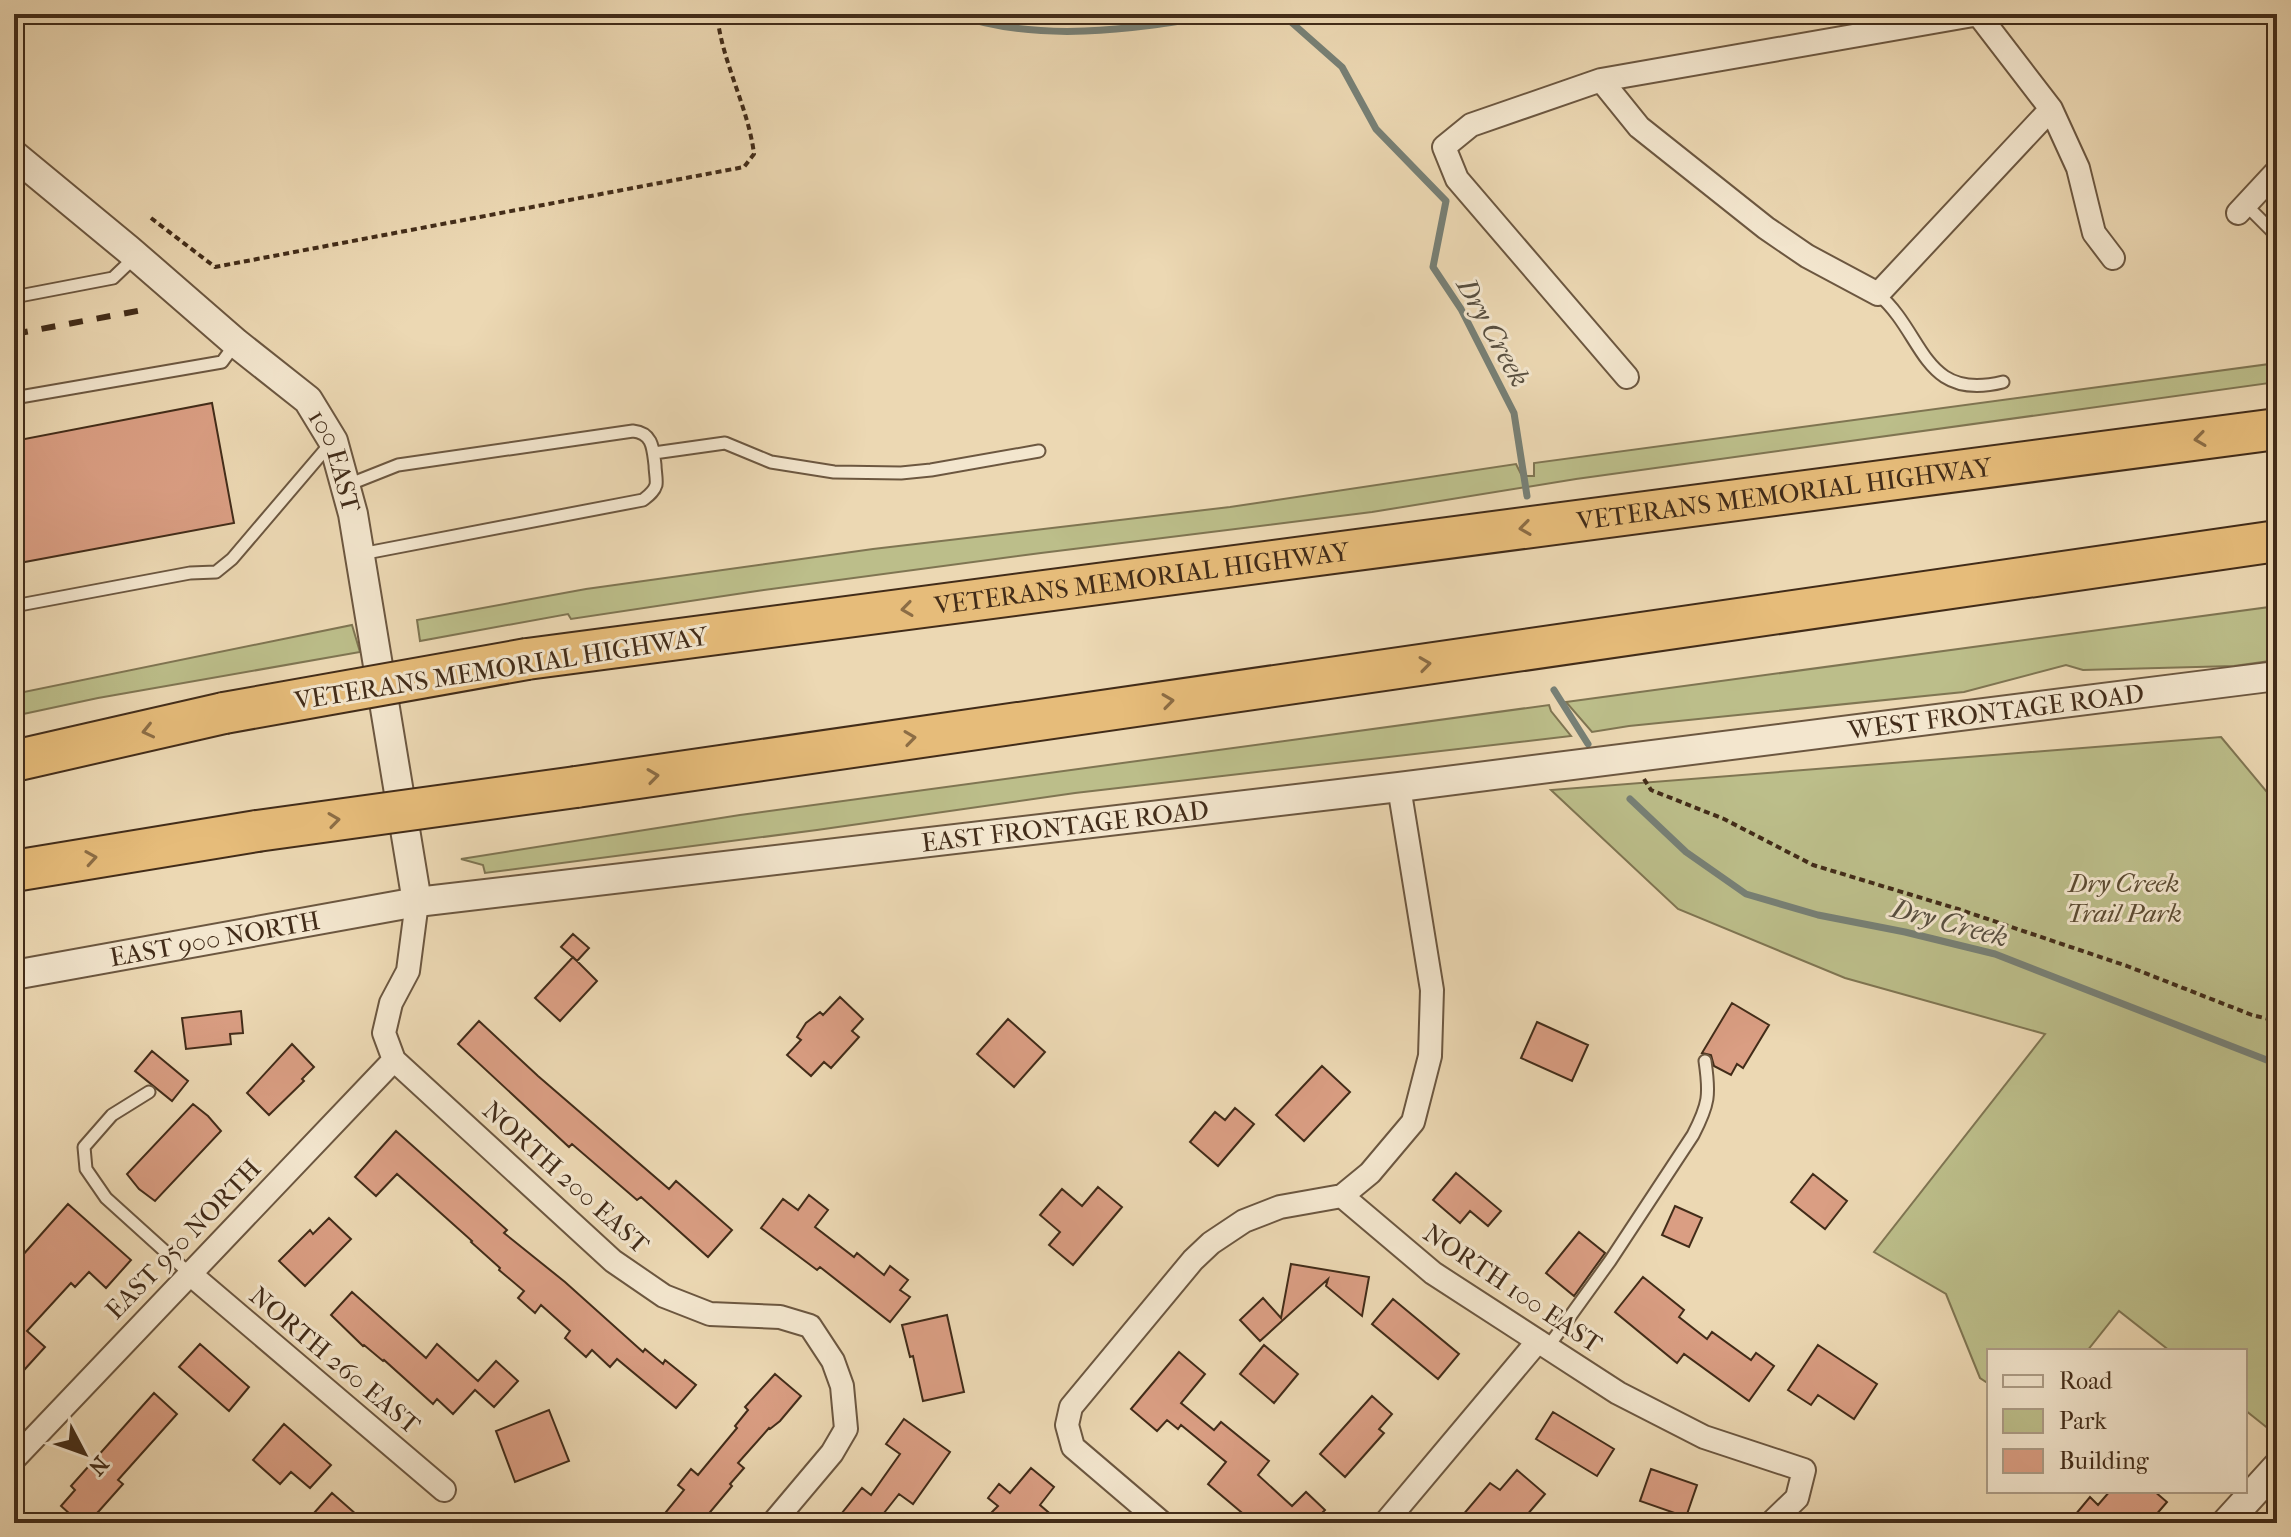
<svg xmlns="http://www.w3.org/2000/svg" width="2291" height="1537" font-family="'IM FELL French Canon',serif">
<rect width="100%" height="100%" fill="#ecd8b3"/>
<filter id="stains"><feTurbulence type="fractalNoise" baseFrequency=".0025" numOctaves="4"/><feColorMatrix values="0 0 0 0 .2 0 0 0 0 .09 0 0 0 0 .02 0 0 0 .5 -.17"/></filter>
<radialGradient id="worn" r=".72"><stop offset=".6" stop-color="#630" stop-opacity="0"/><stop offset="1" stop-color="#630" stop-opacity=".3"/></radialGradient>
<!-- green -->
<path fill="#bcbe8a" stroke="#7f7552" stroke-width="2" d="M2277 363V382L1576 479 1372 512 1041 553 757 591 571 619 568 614 420 641 417 620 586 589 873 549 1230 507 1516 464 1522 476H1534V463Z
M2277 606V660L2234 666 2083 670 2066 665 1964 692 1629 726 1592 732 1566 702Z
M352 625 360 652 98 698 14 716V694Z
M1549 705 1551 711 1571 736 1075 793 817 830 485 873 483 865 461 859 740 815Z
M2221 737 2277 804V1432L2275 1434 2245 1410V1351H2170L2119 1311 2087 1351H1989V1384L1980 1378 1946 1294 1874 1252 2045 1034 1845 978 1678 909 1551 790Z"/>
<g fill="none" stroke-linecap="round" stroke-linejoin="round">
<!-- stream -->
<path stroke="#778076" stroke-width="7" d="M954 14C1042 45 1138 28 1227 14
M1282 14 1342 67 1376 129 1446 201 1433 267 1461 309 1514 413 1527 496
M1554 690 1588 744
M1630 799 1686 852 1746 894 1818 915 1905 932 1995 954 2277 1064"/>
</g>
<!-- building -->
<path fill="#da9e83" stroke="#422c19" stroke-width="2" d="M212 403 234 523 14 564V441Z
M573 934 589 948 577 961 561 947Z
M573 957 597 981 560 1021 535 998Z
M840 997 863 1019 852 1031 859 1037 831 1068 824 1062 811 1076 787 1055 801 1040 797 1037 806 1023 820 1012 823 1015Z
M1732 1003 1769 1025 1743 1068 1737 1064 1731 1075 1714 1066 1711 1055 1702 1053Z
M241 1011 243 1033 230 1034 231 1044 186 1049 182 1018Z
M1008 1019 1045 1052 1014 1087 977 1054Z
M479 1021 538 1076 669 1189 676 1181 732 1230 708 1257 641 1197 637 1200 572 1144 569 1147 458 1044Z
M1537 1022 1588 1045 1572 1081 1521 1058Z
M292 1044 314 1067 302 1079 304 1081 269 1115 247 1093Z
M152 1051 188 1081 172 1101 135 1071Z
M1322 1066 1350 1092 1304 1141 1276 1115Z
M193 1104 208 1116 221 1131 155 1201 139 1189 127 1174Z
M1235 1108 1254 1124 1218 1166 1190 1142 1215 1112 1225 1120Z
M396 1131 507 1230 504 1233 565 1282 643 1352 645 1349 663 1364 665 1360 696 1385 676 1408 617 1359 610 1367 592 1350 586 1357 565 1338 570 1331 541 1305 535 1313 518 1298 524 1291 499 1270 500 1268 471 1242 472 1241 397 1174 376 1196 355 1177Z
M1456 1173 1501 1211 1488 1226 1470 1211 1460 1223 1433 1200Z
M1813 1174 1847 1201 1825 1229 1791 1202Z
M1098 1187 1122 1207 1073 1265 1049 1245 1060 1232 1040 1215 1062 1189 1082 1206Z
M809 1195 828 1210 815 1227 854 1257 857 1253 884 1275 890 1266 908 1280 900 1290 910 1297 890 1322 820 1267 817 1270 761 1228 783 1199 798 1210Z
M68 1204 131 1260 106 1288 89 1272 75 1287 71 1283 27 1331 45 1347 25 1369 14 1359V1265Z
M1675 1206 1702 1218 1689 1247 1662 1235Z
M329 1218 351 1239 305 1286 279 1261 310 1230 313 1234Z
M1579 1232 1605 1253 1574 1296 1546 1273Z
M1291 1264 1369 1277 1362 1316 1326 1286 1328 1279 1260 1341 1240 1320 1263 1298 1281 1318Z
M1643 1277 1684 1310 1679 1317 1707 1339 1712 1332 1751 1360 1756 1353 1774 1366 1749 1401 1684 1354 1677 1363 1615 1312Z
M352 1292 426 1358 437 1344 478 1381 496 1361 518 1381 494 1407 475 1390 453 1414 437 1399 433 1404 384 1360 383 1361 364 1345 363 1346 331 1315Z
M1393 1299 1459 1354 1438 1379 1372 1324Z
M947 1315 964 1392 923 1401 913 1356 910 1357 902 1325Z
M200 1344 249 1387 229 1411 179 1367Z
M1264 1345 1298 1374 1274 1403 1240 1374Z
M1818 1345 1877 1384 1854 1419 1818 1395 1811 1405 1788 1390Z
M1179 1352 1205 1374 1181 1403 1214 1430 1221 1422 1269 1461 1258 1475 1292 1506 1306 1492 1325 1510 1312 1523H1254L1208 1484 1226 1462 1181 1425 1178 1429 1167 1420 1157 1431 1131 1409Z
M775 1374 801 1396 780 1421 770 1429 769 1428 738 1463 744 1468 730 1484 732 1486 701 1523H657L684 1490 678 1485 691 1469 698 1475 737 1428 735 1426 748 1410 745 1407Z
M154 1393 177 1414 118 1480 123 1484 99 1511 87 1523H80L61 1506 75 1490 71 1486Z
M1372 1396 1392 1414 1379 1429 1384 1433 1345 1477 1320 1454Z
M549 1410 569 1461 515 1482 496 1431Z
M1553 1412 1614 1449 1597 1476 1536 1439Z
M904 1419 950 1452 913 1504 899 1494 876 1523H834L862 1488 871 1495 900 1454 886 1444Z
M284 1424 331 1465 310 1488 291 1472 280 1484 253 1460Z
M1031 1468 1054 1487 1040 1505 1061 1523H1005L992 1512 998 1506 988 1498 999 1484 1010 1493Z
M1651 1469 1697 1485 1686 1517 1640 1501Z
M1517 1470 1545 1494 1520 1523H1456L1490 1483 1500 1490Z
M2110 1491H2154L2167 1502 2149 1523H2082L2075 1515 2090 1497 2098 1505Z
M332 1493 366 1523H305Z"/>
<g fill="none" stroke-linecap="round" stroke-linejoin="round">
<!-- service casing -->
<g stroke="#6c5740" stroke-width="15">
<path id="service" d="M2246 205 2277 236
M1878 294C1925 334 1922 402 2003 382
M14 297 113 278 136 256
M14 398 222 362 236 343
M654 453 725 443 771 462 834 472 901 473 931 470 1039 451
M345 486 398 465 633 431C653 433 653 449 655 465 655 471 657 480 656 485 654 492 648 496 643 500L361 554
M14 606 190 573 216 572 232 559 330 444
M149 1092 112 1115 84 1147 86 1169 106 1198 189 1273
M1548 1347 1610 1261 1693 1135C1709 1104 1710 1095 1705 1061"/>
</g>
<!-- minor casing -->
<g stroke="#6c5740" stroke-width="26">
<path id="minor" d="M1978 14 2051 109 2078 168 2094 233 2113 258
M1601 80 1639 127 1766 228 1807 256 1878 294 2051 109
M2238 213 2277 171
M1627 377 1457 179 1444 147 1471 125 1601 80 1979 14
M417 902 408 971 391 1003 384 1033 394 1060 613 1261 664 1296 710 1314 780 1317 810 1326 833 1361 842 1386 846 1429 832 1453 773 1523
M1342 1196 1433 1273 1618 1393 1704 1437 1804 1470 1797 1498 1771 1523
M189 1273 444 1490
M14 1459 394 1060
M1162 1523 1073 1447 1067 1425 1071 1407 1193 1260 1211 1243 1244 1221 1280 1207 1342 1196 1370 1173 1413 1122 1430 1056 1432 990 1399 787
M1385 1523 1538 1341"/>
</g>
<!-- tertiary casing -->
<g stroke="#6c5740" stroke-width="32">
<g id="tertiary">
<path id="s1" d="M14 155 129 250 236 343 308 400 333 441 353 514 417 902"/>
<path id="s2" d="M14 975 417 902 1399 787 2277 676"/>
<path d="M2226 1523 2277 1467"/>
</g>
</g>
<!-- motorway casing -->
<g stroke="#422c19" stroke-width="44">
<g id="motorway">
<path id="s3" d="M527 659 2277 429"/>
<path d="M14 761 224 713"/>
<path d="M576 787 2277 541"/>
<path d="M14 871 257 831"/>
</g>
</g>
<!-- path -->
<path stroke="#422c19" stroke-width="4" stroke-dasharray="6 4" stroke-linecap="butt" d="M151 218 215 267 744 167 754 154C748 106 722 63 717 14
M1644 779 1651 790 1724 819 1813 865 1958 909 2127 966 2252 1015 2277 1021"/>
<!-- service -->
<use href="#service" stroke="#f3e6ce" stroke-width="11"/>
<!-- minor -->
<use href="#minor" stroke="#f3e6ce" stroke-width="22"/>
<!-- tertiary -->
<use href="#tertiary" stroke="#f3e6ce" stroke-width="28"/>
<!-- motorway -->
<use href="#motorway" stroke="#e6bc7a" stroke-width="40"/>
<!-- rail -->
<path stroke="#422c19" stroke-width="6" stroke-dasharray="14 14" stroke-linecap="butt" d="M14 334 148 309"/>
<!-- motorway-bridge casing -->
<g stroke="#422c19" stroke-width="44" stroke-linecap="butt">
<path id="motorway-bridge" d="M224 713 527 659
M257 831 576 787"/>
</g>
<!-- motorway-bridge -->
<use href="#motorway-bridge" stroke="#e6bc7a" stroke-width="40"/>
</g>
<!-- one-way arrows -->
<defs><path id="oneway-chevron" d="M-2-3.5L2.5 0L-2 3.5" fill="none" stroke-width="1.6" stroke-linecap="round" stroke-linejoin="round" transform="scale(2)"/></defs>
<g stroke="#8c6d45">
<use href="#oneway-chevron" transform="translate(2200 439) rotate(172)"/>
<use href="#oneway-chevron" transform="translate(1525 528) rotate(172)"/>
<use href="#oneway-chevron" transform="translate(907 609) rotate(172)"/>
<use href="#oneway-chevron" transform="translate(1425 664) rotate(-8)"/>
<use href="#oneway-chevron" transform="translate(1168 701) rotate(-8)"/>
<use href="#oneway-chevron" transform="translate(148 731) rotate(167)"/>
<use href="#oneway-chevron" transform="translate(910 738) rotate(-8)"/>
<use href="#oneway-chevron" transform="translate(653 776) rotate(-8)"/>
<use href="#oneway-chevron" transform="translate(334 820) rotate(-8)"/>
<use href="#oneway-chevron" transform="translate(91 858) rotate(-9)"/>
</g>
<g text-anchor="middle" stroke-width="6" stroke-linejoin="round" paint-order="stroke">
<!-- street labels -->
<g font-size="26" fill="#422c19" stroke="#f3e6ce">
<text dy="9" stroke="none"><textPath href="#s1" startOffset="450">100 EAST</textPath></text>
<text dy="9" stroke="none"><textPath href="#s3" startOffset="1268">VETERANS MEMORIAL HIGHWAY</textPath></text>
<text dy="9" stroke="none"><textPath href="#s3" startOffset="620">VETERANS MEMORIAL HIGHWAY</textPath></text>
<text transform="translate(501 668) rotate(-9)" y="9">VETERANS MEMORIAL HIGHWAY</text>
<text dy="9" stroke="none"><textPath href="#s2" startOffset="2000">WEST FRONTAGE ROAD</textPath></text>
<text dy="9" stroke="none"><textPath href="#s2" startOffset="1062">EAST FRONTAGE ROAD</textPath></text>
<text dy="9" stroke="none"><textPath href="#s2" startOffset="204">EAST 900 NORTH</textPath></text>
<text transform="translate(566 1177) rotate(42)" y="9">NORTH 200 EAST</text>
<text transform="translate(183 1239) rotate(-46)" y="9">EAST 950 NORTH</text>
<text transform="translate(1513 1288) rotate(34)" y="9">NORTH 100 EAST</text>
<text transform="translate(335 1360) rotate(40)" y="9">NORTH 260 EAST</text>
</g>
<!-- park labels -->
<g font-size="26" font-style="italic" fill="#5a4930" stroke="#f3e6ce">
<text x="2124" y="892">Dry Creek<tspan x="2124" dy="30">Trail Park</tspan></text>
</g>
<!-- water labels -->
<g font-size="28" font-style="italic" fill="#584f40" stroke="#f3e6ce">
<text transform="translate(1494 332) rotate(61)" y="10">Dry Creek</text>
<text transform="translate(1950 922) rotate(15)" y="10">Dry Creek</text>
</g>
</g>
<!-- margin -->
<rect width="2291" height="1537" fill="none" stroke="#ecd8b3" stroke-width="48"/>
<rect x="16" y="16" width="2259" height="1505" fill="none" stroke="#422c19" stroke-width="4"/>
<rect x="24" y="24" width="2243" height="1489" fill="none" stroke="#422c19" stroke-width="2"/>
<!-- legend -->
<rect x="1987" y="1349" width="260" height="144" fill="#f3e6ce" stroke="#ac9c86" stroke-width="2"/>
<rect x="2003" y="1375" width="40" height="12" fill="#f3e6ce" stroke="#ac9c86" stroke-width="2"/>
<text x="2059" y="1389" font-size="24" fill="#422c19">Road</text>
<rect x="2003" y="1409" width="40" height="24" fill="#bcbe8a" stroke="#ac9c86" stroke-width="2"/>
<text x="2059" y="1429" font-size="24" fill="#422c19">Park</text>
<rect x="2003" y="1449" width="40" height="24" fill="#da9e83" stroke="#ac9c86" stroke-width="2"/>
<text x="2059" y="1469" font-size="24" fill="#422c19">Building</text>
<!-- north arrow -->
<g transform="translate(84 1453) rotate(131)" stroke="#f3e6ce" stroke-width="6" paint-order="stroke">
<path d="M0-6L14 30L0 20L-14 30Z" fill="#422c19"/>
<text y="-12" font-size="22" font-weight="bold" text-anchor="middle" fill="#422c19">N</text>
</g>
<rect width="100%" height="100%" filter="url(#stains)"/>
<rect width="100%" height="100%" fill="url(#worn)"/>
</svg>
